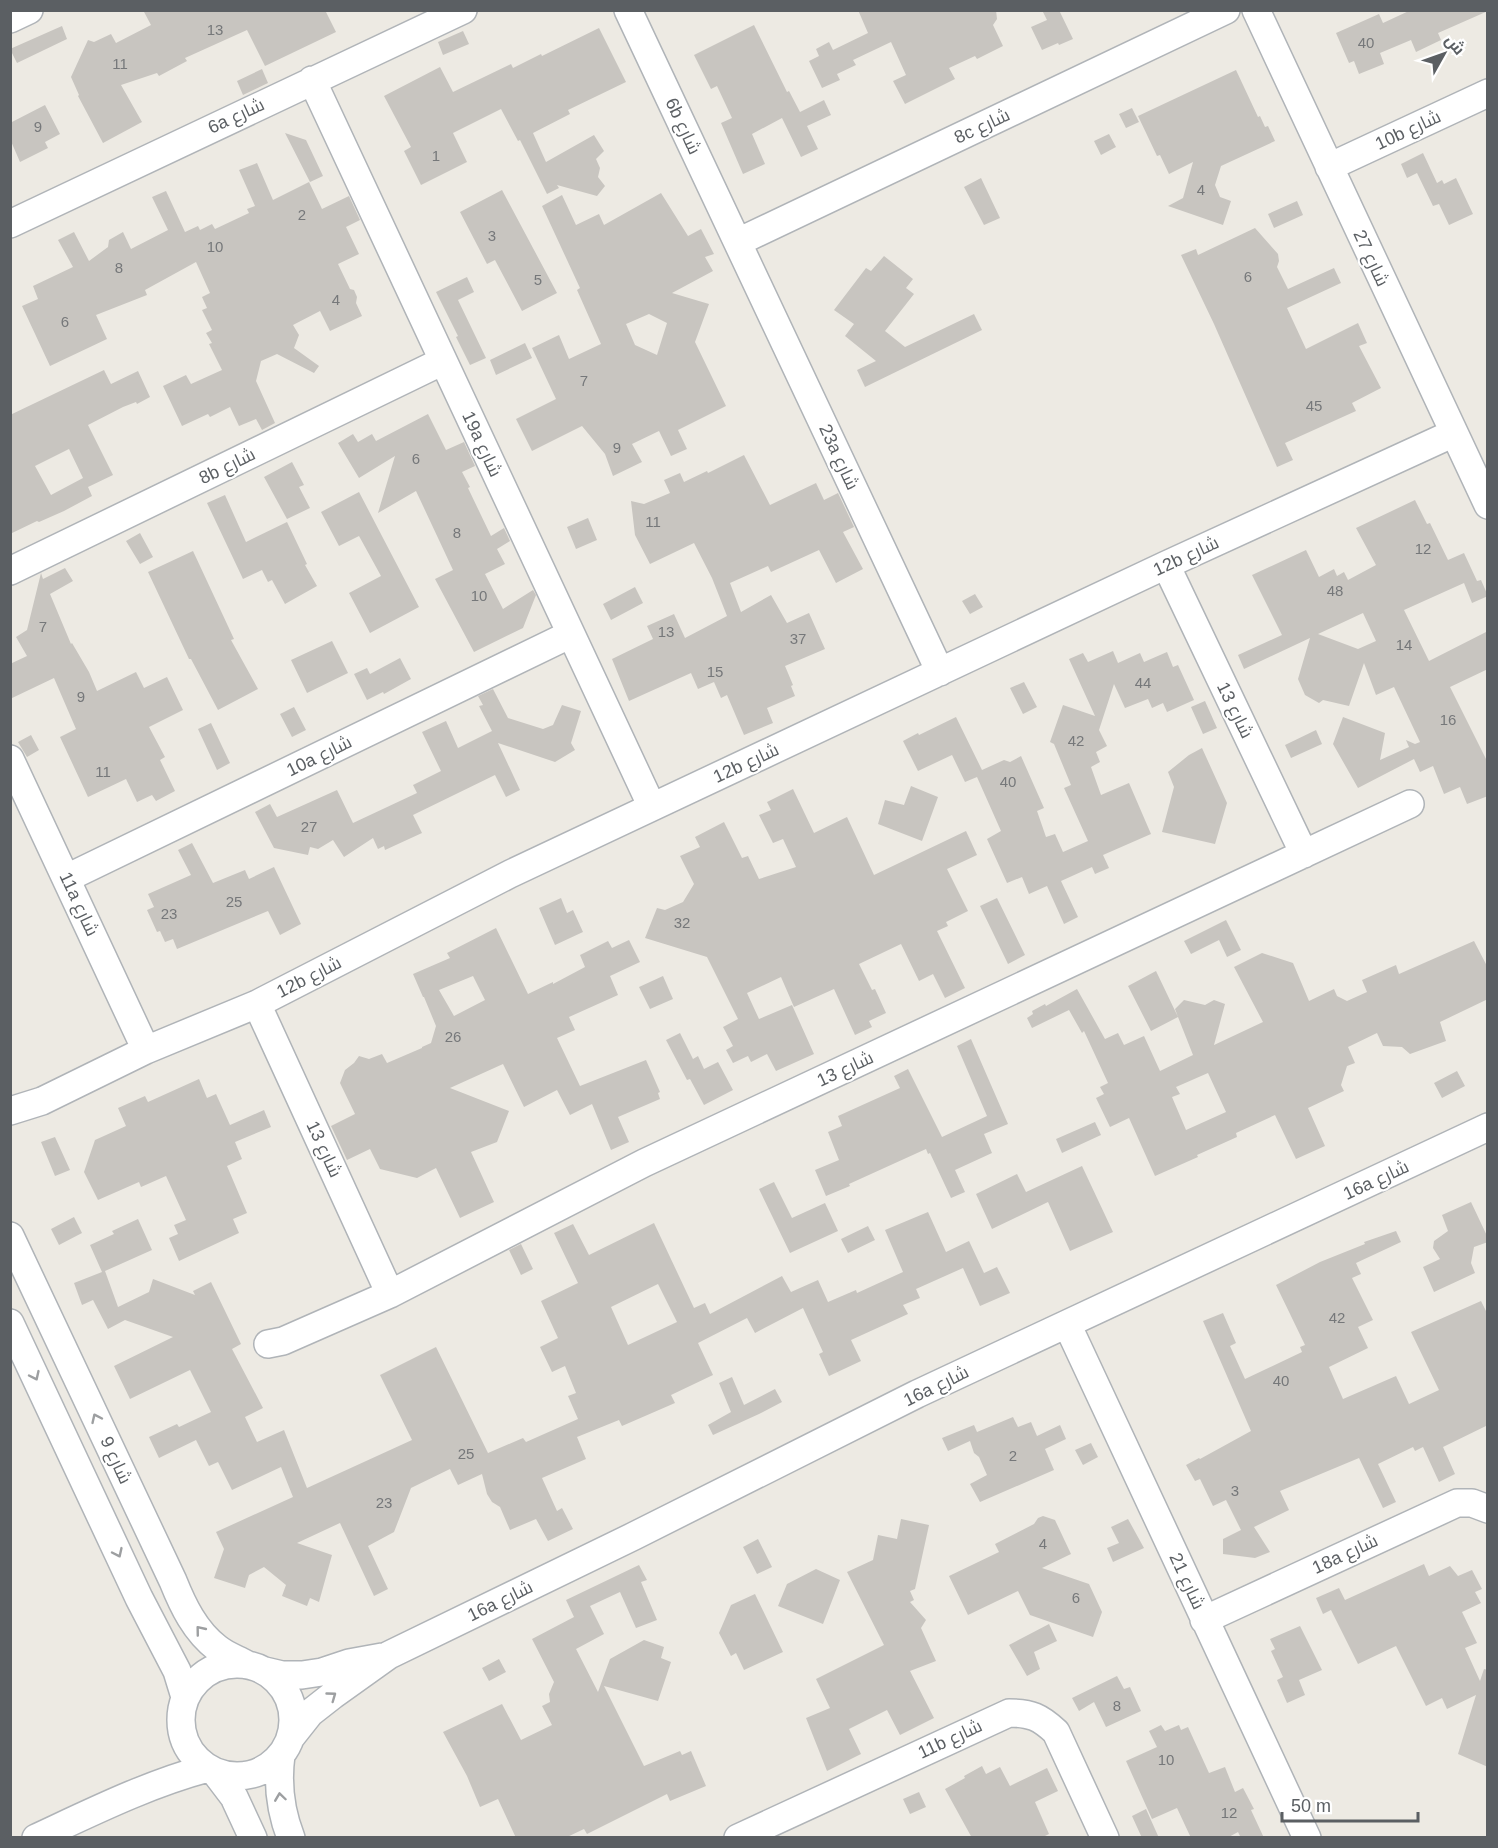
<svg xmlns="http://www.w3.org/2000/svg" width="1498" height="1848" font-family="Arial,Cairo,sans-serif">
<rect width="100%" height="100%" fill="#edeae3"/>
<!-- building -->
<path fill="#c8c5c0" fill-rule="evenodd" d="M143 10H325L336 32 265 66 247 30 185 58 187 61 159 76 157 73 121 85 142 122 103 143 78 96 79 95 71 77 88 40 94 42 111 34 116 43 151 25Z
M858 10H996L997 19 993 25 1003 46 977 59 975 56 949 68 955 79 905 104 893 81 906 75 891 42 853 60 856 65 837 74 840 80 822 88 809 61 819 56 816 49 829 42 833 50 868 33Z
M1042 10H1059L1073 39 1059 45 1058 43 1042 50 1031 27 1047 20Z
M1411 10 1488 11 1438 33 1441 40 1416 52 1411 40 1380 53 1384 64 1359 74 1354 61 1349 63 1336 33 1379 14 1383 23Z
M754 25 787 92 789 91 800 112 824 100 831 115 807 126 818 149 801 157 782 118 752 134 765 164 743 174 721 123 732 118 717 86 711 89 694 55Z
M62 26 67 39 17 63 10 49Z
M599 28 626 82 568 110 570 114 533 133 546 162 594 135 604 151 596 159 600 168 598 177 605 186 597 196 557 185 559 188 547 194 520 140 518 141 501 109 453 133 467 162 421 185 404 151 411 147 384 96 440 67 453 92 511 64 513 68 541 54 542 56Z
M463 31 469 44 443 55 438 42Z
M262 69 268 83 243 95 237 81Z
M1236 70 1258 117 1260 116 1265 127 1268 126 1275 141 1221 166 1215 185 1220 197 1231 201 1223 225 1168 206 1183 198 1193 162 1169 174 1160 155 1157 156 1138 116Z
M45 105 60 134 45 142 48 148 20 162 10 139V123Z
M1132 108 1139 122 1126 128 1119 114Z
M285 133 306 140 323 176 310 182Z
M1109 134 1116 147 1101 155 1094 141Z
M1423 153 1437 183 1442 180 1444 184 1456 178 1473 214 1449 225 1439 204 1433 206 1417 173 1407 178 1401 164Z
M257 163 273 200 309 182 322 209 349 196 360 220 346 227 359 254 338 264 350 289 354 290 357 297 356 303 362 316 330 331 320 311 293 325 299 335 294 348 319 366 314 373 277 354 261 361 256 381 275 423 262 430 256 419 239 426 230 407 210 417 208 414 182 426 163 386 186 375 191 384 222 370 209 344 212 343 206 333 212 330 202 310 207 308 202 297 210 293 196 262 145 290 147 295 96 315 107 339 50 366 22 306 38 299 33 286 73 267 58 240 74 232 89 261 108 247 109 240 123 232 131 249 168 230 152 197 166 191 185 232 198 226 200 230 212 224 215 229 249 213 247 209 255 206 239 170Z
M981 178 1000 218 984 225 964 187Z
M502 190 557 293 522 311 495 260 487 264 460 212Z
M661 193 688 236 701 229 714 254 705 257 713 271 672 293 709 304 695 342 726 406 678 430 687 449 671 456 659 431 632 444 642 462 613 476 605 454 582 426 532 451 516 419 556 399 532 348 559 335 569 359 601 344 577 290 580 288 542 206 562 195 576 225 599 214 604 225ZM649 314 667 323 657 355 635 345 626 324Z
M1297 201 1303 215 1274 228 1268 214Z
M1255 228 1278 254 1279 261 1277 267 1288 289 1334 268 1341 283 1287 308 1306 349 1358 323 1367 343 1359 346 1381 388 1352 403 1356 411 1285 443 1293 460 1277 467 1214 324 1181 255 1196 249 1198 255Z
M884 256 913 279 906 288 914 294 885 331 905 347 974 314 982 330 865 387 857 370 876 361 845 336 854 324 834 310 866 268 871 271Z
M467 277 474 292 458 300 486 358 470 365 456 337 458 336 436 292Z
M525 343 532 358 496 375 490 360Z
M104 370 111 384 138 371 150 397 137 404 136 402 123 407 88 425 113 475 88 487 92 496 64 511 39 522 37 521 10 534V415ZM69 449 83 478 51 495 35 466Z
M428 414 446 450 464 442 475 466 462 472 470 487 468 488 491 536 504 528 510 541 497 549 505 564 485 574 503 609 533 590 536 595 523 628 474 652 435 579 453 570 416 491 378 513 395 456 359 478 338 443 353 434 358 442 372 434 376 441Z
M744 455 770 505 816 483 824 500 838 493 854 527 843 532 863 569 836 583 819 550 771 572 768 566 730 583 741 612 771 595 787 623 809 613 825 649 785 666 793 685 791 686 795 696 767 708 773 723 744 735 727 695 721 698 714 682 698 689 691 673 629 701 612 659 653 639 647 626 674 614 685 638 727 616 712 578 694 543 650 564 635 535 631 501 644 504 670 493 664 480 680 473 684 482 707 471 708 473Z
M292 462 304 485 299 487 310 508 287 519 264 477Z
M359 492 419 607 370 633 349 593 381 576 359 536 339 546 321 512Z
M225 495 246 542 287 522 307 564 305 565 317 586 285 604 272 580 268 582 262 570 243 579 207 503Z
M1415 500 1427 524 1430 523 1448 560 1464 553 1477 581 1481 580 1488 596 1472 603 1464 583 1404 610 1429 661 1488 631V669L1450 687 1488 763V796L1467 804 1460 787 1444 794 1433 766 1420 772 1414 759 1358 788 1333 744 1343 717 1385 733 1380 760 1409 747 1406 740 1415 744 1420 742 1394 687 1376 695 1364 663 1349 706 1323 700 1319 703 1305 695 1298 679 1310 638 1244 669 1238 655 1282 635 1252 575 1306 550 1319 577 1334 569 1337 576 1344 572 1348 580 1376 565 1356 528ZM1363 613 1376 641 1358 649 1318 634Z
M588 518 597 540 576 549 567 527Z
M140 533 153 557 140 564 126 541Z
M193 551 234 639 231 640 258 689 218 710 191 659H189L148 572Z
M65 568 73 581 50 594 71 644 72 643 89 672 97 691 136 672 144 688 167 677 183 710 149 727 165 757 160 760 175 791 156 801 152 795 137 802 126 779 88 797 60 737 76 729 54 678 10 699V664L27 656 16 637 27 630 41 573 43 579Z
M635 587 643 603 611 620 603 604Z
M975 594 983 607 970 614 962 601Z
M332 641 348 673 307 693 291 660Z
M1113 651 1118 663 1140 653 1144 662 1167 652 1173 667 1178 665 1194 700 1167 712 1163 703 1152 708 1148 699 1125 708 1114 684 1099 730 1107 746 1096 752 1100 762 1091 767 1101 795 1129 783 1151 834 1103 855 1109 868 1095 874 1092 867 1061 881 1078 917 1064 924 1047 886 1029 894 1022 877 1007 883 987 839 1001 831 977 777 965 782 952 755 918 771 903 741 918 733 919 735 956 717 982 770 1004 760 1010 762 1021 756 1044 808 1037 811 1046 837 1055 834 1063 852 1088 841 1064 788 1071 785 1054 744 1050 742 1063 705 1095 716 1069 659 1083 653 1088 662Z
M400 658 411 679 384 694 383 692 367 700 354 674 367 668 370 674Z
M1024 682 1037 707 1023 714 1010 688Z
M493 689 508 718 543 729 553 725 562 705 581 711 571 743 575 750 555 762 498 743 520 790 506 797 495 775 413 815 422 833 385 850 384 846 378 849 373 838 344 857 333 840 318 849 310 847 308 855 274 848 255 812 270 804 277 817 337 790 353 823 417 793 413 785 441 771 422 732 446 721 458 748 492 731 479 706 483 705 478 696Z
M1205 701 1217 728 1203 734 1191 707Z
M294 707 306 730 292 737 280 714Z
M211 723 230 763 217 770 198 729Z
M1316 730 1322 744 1291 758 1285 745Z
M31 735 39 750 27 757 18 742Z
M1202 748 1227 803 1215 844 1162 832 1174 787 1168 772 1189 755Z
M911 786 938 797 922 841 878 824 885 800 904 805Z
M793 789 814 833 847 817 874 875 966 831 977 855 947 869 968 911 946 922 948 926 937 931 965 988 945 998 933 974 919 981 901 944 859 964 872 990 875 989 886 1013 869 1021 872 1027 855 1035 834 989 794 1007 781 977 747 993 759 1019 792 1005 814 1054 776 1071 767 1054 751 1062 748 1056 733 1063 726 1050 733 1046 723 1027 738 1019 707 957 645 938 657 908 665 910 683 902 694 884 680 856 700 847 695 837 724 822 742 858 748 856 759 879 796 867 783 839 773 843 759 815 771 810 767 802Z
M192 843 213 883 245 870 249 879 274 867 301 924 280 935 268 911 177 949 173 939 165 942 160 931 157 932 147 910 154 907 148 894 191 875 178 850Z
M561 898 567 913 573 910 583 932 555 945 539 908Z
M997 898 1025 955 1008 964 980 906Z
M1226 920 1241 950 1227 957 1219 940 1191 954 1184 941Z
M496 928 528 994 553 982V984L585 967 580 955 608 941 612 948 629 940 640 962 610 976 618 995 569 1017 575 1030 557 1038 580 1086 646 1060 660 1092 658 1093 660 1099 618 1117 629 1142 611 1150 592 1104 570 1115 557 1090 524 1107 503 1064 450 1088 509 1111 497 1142 471 1152 494 1202 460 1218 436 1168 417 1178 380 1169 370 1149 347 1160 331 1126 355 1114 340 1083 345 1070 354 1063 359 1056 369 1059 382 1054 387 1063 422 1048V1047L431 1043 436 1026 424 997H423L413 974 450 958 447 953ZM473 976 485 1000 454 1016 439 990Z
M1474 941 1488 968V999L1440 1022 1446 1041 1410 1054 1402 1047 1383 1046 1377 1033 1348 1047 1355 1063 1347 1066 1341 1085 1344 1091 1308 1108 1325 1146 1296 1159 1275 1115 1236 1133 1237 1137 1197 1155 1198 1157 1155 1176 1129 1118 1110 1127 1096 1098 1104 1094 1100 1087 1108 1083 1084 1031 1082 1033 1069 1010 1032 1028 1027 1018 1033 1014 1032 1011 1045 1004 1046 1006 1077 989 1105 1039 1118 1033 1124 1045 1144 1036 1160 1071 1193 1055 1178 1017 1151 1031 1128 986 1156 971 1178 1017 1175 1009 1184 1000 1205 1005 1214 1000 1225 1004 1214 1045 1263 1022 1234 967 1262 953 1293 963 1309 1001 1334 989 1337 996 1347 1001 1367 992 1362 980 1396 965 1399 974ZM1208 1073 1226 1112 1186 1130 1172 1097 1180 1094 1176 1087Z
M663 976 673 999 650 1009 639 987Z
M680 1033 693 1059 698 1056 704 1069 718 1062 733 1090 704 1105 690 1079 687 1080 666 1040Z
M971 1039 1008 1124 984 1134 992 1153 955 1170 965 1192 951 1198 930 1153 928 1154 926 1149 849 1184 850 1186 826 1196 815 1170 839 1160 828 1132 842 1126 838 1116 900 1088 894 1076 908 1069 942 1137 987 1116 957 1046Z
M1457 1071 1465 1086 1442 1098 1434 1083Z
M199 1079 207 1098 216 1094 230 1125 264 1110 271 1127 235 1142 242 1159 227 1166 247 1213 233 1219 239 1233 179 1261 169 1238 178 1234 174 1225 186 1220 166 1176 141 1187 139 1182 98 1200 84 1172 95 1140 126 1126 118 1108 145 1096 148 1102Z
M1095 1122 1101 1135 1062 1153 1056 1139Z
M55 1137 70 1170 55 1176 41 1142Z
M1082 1166 1113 1232 1070 1251 1048 1202 992 1229 976 1194 1017 1174 1026 1192Z
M774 1182 792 1218 825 1203 838 1231 790 1253 759 1189Z
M1471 1202 1488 1238V1242L1474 1247 1471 1263 1475 1273 1434 1292 1423 1267 1440 1259 1433 1248 1434 1241 1448 1231 1442 1215Z
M928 1212 946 1252 969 1241 984 1273 997 1267 1010 1293 980 1306 963 1268 916 1289 920 1298 903 1305 908 1314 851 1340 861 1361 829 1376 819 1354 823 1352 803 1308 755 1333 747 1318 698 1343 713 1375 671 1395 675 1403 622 1426 619 1420 577 1437 586 1459 542 1478 557 1511 562 1508 573 1529 548 1541 536 1519 510 1530 500 1507 492 1502 487 1494 482 1474 458 1485 450 1469 411 1488 394 1532 368 1546 388 1589 374 1596 340 1523 297 1543 332 1555 319 1602 310 1598 307 1606 282 1596 286 1585 264 1567 249 1575 245 1588 214 1578 224 1549 216 1532 293 1497 281 1467 232 1490 218 1462 209 1466 196 1440 159 1458 149 1437 177 1424 179 1427 211 1412 190 1370 130 1399 114 1366 173 1337 125 1320 108 1329 93 1300 82 1305 74 1283 102 1272 90 1245 114 1234 112 1231 138 1219 152 1250 105 1271 118 1307 149 1292 153 1279 195 1295 193 1291 211 1282 241 1344 232 1349 263 1408 245 1417 257 1442 284 1430 307 1488 412 1440 380 1375 436 1347 488 1453 523 1438 526 1442 578 1419 568 1396 576 1393 565 1366 552 1372 540 1347 558 1338 541 1301 578 1283 554 1233 573 1224 589 1255 654 1223 694 1308 705 1303 710 1314 782 1276 791 1292 818 1280 828 1302 856 1290 857 1293 903 1272 885 1230ZM658 1284 677 1322 628 1345 611 1307Z
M74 1217 82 1233 59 1245 51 1229Z
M868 1226 875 1240 848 1253 841 1239Z
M1396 1231 1401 1242 1356 1263 1361 1274 1352 1278 1373 1320 1358 1327 1368 1348 1329 1367 1343 1399 1396 1376 1409 1404 1439 1390 1411 1332 1481 1301 1488 1315V1425L1443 1447 1455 1474 1439 1482 1423 1447 1415 1451 1413 1447 1378 1464 1396 1502 1383 1508 1359 1458 1280 1491 1289 1510 1254 1527 1270 1552 1255 1558 1223 1554V1539L1241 1530 1226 1500 1213 1506 1200 1479 1195 1481 1186 1465 1199 1458 1200 1459 1251 1431 1203 1321 1223 1313 1236 1343 1230 1346 1245 1379 1302 1352 1300 1347 1305 1345 1276 1285 1320 1262 1365 1244 1364 1242Z
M521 1244 533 1269 521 1275 509 1250Z
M732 1377 744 1405 775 1389 782 1402 759 1414 713 1435 708 1425 731 1412 719 1383Z
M1013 1417 1018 1427 1031 1422 1037 1436 1060 1425 1066 1439 1045 1449 1054 1470 980 1502 970 1484 987 1475 979 1457 974 1453 970 1441 948 1451 942 1438 974 1425 977 1432Z
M1091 1443 1098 1457 1083 1465 1075 1450Z
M1043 1516 1055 1520 1071 1554 1042 1568 1089 1584 1102 1612 1093 1637 1030 1615 1018 1591 968 1615 949 1576 999 1552 995 1544 1034 1524 1038 1518Z
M901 1519 929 1525 915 1589 910 1591 914 1600 910 1602 926 1620 921 1628 936 1661 910 1671 934 1718 900 1735 887 1710 849 1729 861 1754 827 1771 806 1718 830 1708 816 1679 884 1645 847 1572 873 1560 878 1535 897 1539Z
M1128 1519 1144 1548 1113 1562 1107 1548 1119 1543 1111 1527Z
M758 1539 772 1567 757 1574 743 1547Z
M1424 1564 1429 1576 1450 1566 1458 1576 1472 1570 1482 1589 1475 1592 1481 1603 1462 1612 1477 1643 1465 1648 1480 1681 1484 1669 1488 1670V1767L1458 1754 1476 1695 1447 1709 1442 1698 1426 1706 1396 1646 1358 1664 1331 1610 1323 1614 1316 1598 1339 1588 1345 1600Z
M639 1565 647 1580 641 1582 657 1620 636 1628 620 1592 590 1606 604 1634 576 1649 598 1692 610 1659 644 1640 664 1647 661 1658 671 1662 658 1701 604 1686 644 1766 680 1751 682 1755 691 1751 706 1786 670 1801 667 1794 587 1834 584 1829 565 1838H516L498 1799 480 1807 467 1776 443 1732 502 1704 521 1740 552 1725 542 1706 550 1702 549 1694 554 1682 532 1639 574 1617 566 1600Z
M816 1569 840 1580 823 1624 778 1606 787 1584Z
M755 1594 783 1652 744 1670 736 1653 731 1656 719 1633 731 1605Z
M1049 1624 1057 1641 1034 1652 1040 1669 1027 1676 1009 1645Z
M1300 1626 1322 1670 1299 1680 1305 1695 1287 1703 1277 1680 1283 1677 1271 1651 1275 1649 1270 1639Z
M499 1659 506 1672 489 1681 482 1668Z
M1117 1676 1124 1689 1130 1687 1141 1711 1106 1727 1094 1702 1079 1711 1072 1698Z
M1161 1725 1165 1731 1179 1725 1181 1730 1188 1727 1209 1773 1225 1767 1235 1792 1243 1788 1254 1809 1251 1810 1264 1838H1241L1238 1832 1227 1838H1191L1177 1808 1152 1819 1126 1761 1157 1747 1149 1731Z
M982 1766 986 1774 1000 1767 1010 1786 1047 1768 1058 1791 1035 1802 1049 1834 1041 1838H972L945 1789 965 1778 964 1776Z
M919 1792 926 1807 910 1814 903 1799Z
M1146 1809 1159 1838H1142L1132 1816Z"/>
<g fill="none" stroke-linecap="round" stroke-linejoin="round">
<!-- minor casing -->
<g stroke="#b0b4b8" stroke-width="30">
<path id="minor" d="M628 10 940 672
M1256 10 1488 505
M10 19 29 10
M312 80 652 807
M1329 167 1488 93
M10 224 463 10
M738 242 1226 10
M1166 565 1304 854
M10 571 443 361
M10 759 146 1050
M67 878 571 634
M257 1004 390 1294
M10 1111 42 1101 146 1050 257 1004 510 874 1166 565 1454 433
M10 1236 173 1581C183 1606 195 1631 217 1648 225 1655 237 1659 246 1664
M10 1323 139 1598 177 1671 185 1697
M1067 1324 1307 1838
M268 1344 283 1341 390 1294 644 1163 1410 804
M1204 1620 1457 1503H1472L1488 1509
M181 1720a56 56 0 1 1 112 0a56 56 0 1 1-112 0Z
M265 1671 282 1675H302L322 1672 349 1663 382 1657
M291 1737 310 1713 333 1695 389 1655 634 1536 917 1394 1488 1127
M281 1755C277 1784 280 1810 291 1838
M215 1772 234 1797 253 1838
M36 1838C92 1812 148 1784 208 1768
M738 1838 1009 1713C1031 1713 1040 1717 1056 1732L1105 1838"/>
</g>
<!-- minor -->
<use href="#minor" stroke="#fff" stroke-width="27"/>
</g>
<!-- one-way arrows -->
<defs><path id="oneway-chevron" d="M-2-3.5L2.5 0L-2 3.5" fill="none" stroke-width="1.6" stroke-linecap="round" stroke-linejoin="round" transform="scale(1.5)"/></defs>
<g stroke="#9d9fa1">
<use href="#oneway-chevron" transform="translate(35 1376) rotate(65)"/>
<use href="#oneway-chevron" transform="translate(96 1418) rotate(-115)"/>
<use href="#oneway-chevron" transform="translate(118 1553) rotate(65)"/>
<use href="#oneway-chevron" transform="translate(200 1630) rotate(-129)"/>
<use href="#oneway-chevron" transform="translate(332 1696) rotate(-36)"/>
<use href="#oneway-chevron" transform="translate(280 1797) rotate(-98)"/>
</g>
<g text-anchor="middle" stroke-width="4.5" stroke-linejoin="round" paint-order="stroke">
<!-- number labels -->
<g font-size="15" fill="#76787a">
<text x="215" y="35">13</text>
<text x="1366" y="48">40</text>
<text x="120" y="69">11</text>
<text x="38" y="132">9</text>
<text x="436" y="161">1</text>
<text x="1201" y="195">4</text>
<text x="302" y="220">2</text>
<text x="492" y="241">3</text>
<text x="215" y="252">10</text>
<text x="119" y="273">8</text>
<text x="1248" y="282">6</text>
<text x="538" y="285">5</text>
<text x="336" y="305">4</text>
<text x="65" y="327">6</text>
<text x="584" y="386">7</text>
<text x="1314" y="411">45</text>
<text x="617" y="453">9</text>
<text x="416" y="464">6</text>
<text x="653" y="527">11</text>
<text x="457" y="538">8</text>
<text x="1423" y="554">12</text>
<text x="1335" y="596">48</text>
<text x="479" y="601">10</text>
<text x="43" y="632">7</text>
<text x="666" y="637">13</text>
<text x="798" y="644">37</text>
<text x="1404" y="650">14</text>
<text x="715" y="677">15</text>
<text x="1143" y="688">44</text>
<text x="81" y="702">9</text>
<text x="1448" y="725">16</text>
<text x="1076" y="746">42</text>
<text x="103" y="777">11</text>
<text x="1008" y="787">40</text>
<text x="309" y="832">27</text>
<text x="234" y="907">25</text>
<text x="169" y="919">23</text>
<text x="682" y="928">32</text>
<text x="453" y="1042">26</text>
<text x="1337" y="1323">42</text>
<text x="1281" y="1386">40</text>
<text x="466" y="1459">25</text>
<text x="1013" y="1461">2</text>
<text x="1235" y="1496">3</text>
<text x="384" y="1508">23</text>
<text x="1043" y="1549">4</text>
<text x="1076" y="1603">6</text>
<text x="1117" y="1711">8</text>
<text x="1166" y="1765">10</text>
<text x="1229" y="1818">12</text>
</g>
<!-- street labels -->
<g font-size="18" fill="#5b5f63" stroke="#fff">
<text transform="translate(236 116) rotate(-25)" y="6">6a شارع</text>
<text transform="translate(683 126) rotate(65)" y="6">6b شارع</text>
<text transform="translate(982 126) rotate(-25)" y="6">8c شارع</text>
<text transform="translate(1408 130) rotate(-25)" y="6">10b شارع</text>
<text transform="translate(1371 258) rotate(65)" y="6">شارع 27</text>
<text transform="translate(482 444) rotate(65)" y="6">19a شارع</text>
<text transform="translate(839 457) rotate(65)" y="6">23a شارع</text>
<text transform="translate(227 466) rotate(-26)" y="6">8b شارع</text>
<text transform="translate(1186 556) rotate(-25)" y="6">12b شارع</text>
<text transform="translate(1235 710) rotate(64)" y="6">شارع 13</text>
<text transform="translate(319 756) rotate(-26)" y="6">10a شارع</text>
<text transform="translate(746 763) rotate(-25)" y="6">12b شارع</text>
<text transform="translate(79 904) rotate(65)" y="6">11a شارع</text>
<text transform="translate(309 977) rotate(-27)" y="6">12b شارع</text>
<text transform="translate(845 1069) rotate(-25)" y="6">شارع 13</text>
<text transform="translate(324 1149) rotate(65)" y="6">شارع 13</text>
<text transform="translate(1376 1180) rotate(-25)" y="6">16a شارع</text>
<text transform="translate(936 1386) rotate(-26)" y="6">16a شارع</text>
<text transform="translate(116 1460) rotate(65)" y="6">شارع 9</text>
<text transform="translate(1345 1554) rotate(-25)" y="6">18a شارع</text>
<text transform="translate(1187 1581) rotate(65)" y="6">شارع 21</text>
<text transform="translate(500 1601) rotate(-26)" y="6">16a شارع</text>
<text transform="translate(950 1739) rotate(-25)" y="6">11b شارع</text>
</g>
</g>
<!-- border -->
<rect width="1498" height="1848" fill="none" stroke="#5b5f63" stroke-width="24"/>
<!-- north arrow -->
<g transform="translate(1444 54) rotate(50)" stroke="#ffffff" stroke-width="4.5" paint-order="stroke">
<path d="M0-4.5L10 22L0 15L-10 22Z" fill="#5b5f63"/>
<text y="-9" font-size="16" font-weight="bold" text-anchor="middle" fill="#5b5f63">ش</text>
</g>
<!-- scale -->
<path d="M1282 1812v9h136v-9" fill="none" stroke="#5b5f63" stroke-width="3"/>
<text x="1291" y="1812" font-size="18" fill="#5b5f63" stroke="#ffffff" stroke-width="4.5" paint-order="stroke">50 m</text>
</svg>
